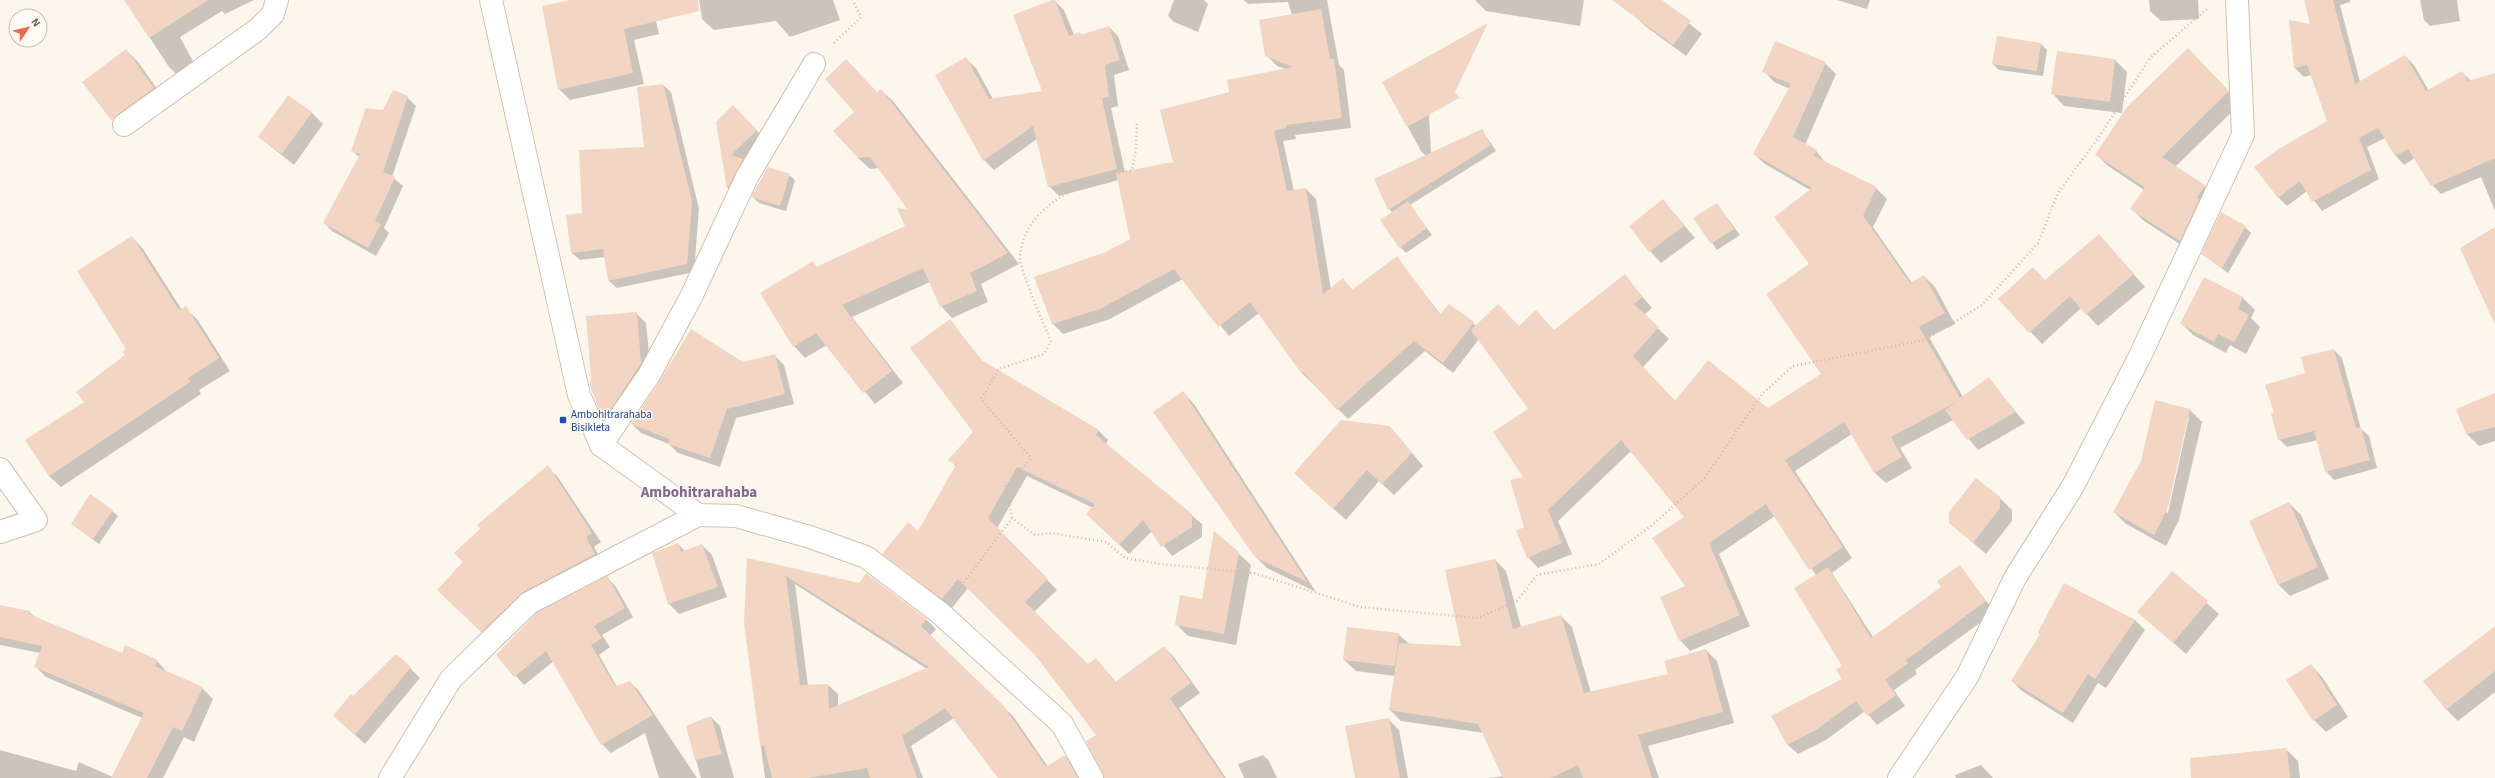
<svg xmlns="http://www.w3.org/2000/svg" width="2495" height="778" font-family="'Source Sans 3',sans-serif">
<rect width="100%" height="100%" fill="#fdf6ec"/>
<!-- shadow -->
<path fill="#0003" fill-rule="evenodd" d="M125 0H254L225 14 222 11 180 37 197 69 181 78 169 67Z
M575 0H651L659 34 634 40 644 84 570 100 559 89Z
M699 0H833L840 20 790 37 776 21 714 30 702 19Z
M1054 0 1064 10 1074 35 1080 33 1082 35 1109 27 1118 36 1129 70 1114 75 1118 106 1111 108 1125 172 1175 163 1231 93 1285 69 1277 66 1266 55 1292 15 1288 2 1248 4 1244 0H1335H1327L1339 65 1344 70 1351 128 1295 135 1296 139 1283 141 1294 191 1306 189 1316 199 1331 290 1343 280 1353 290 1397 258 1441 315 1473 323 1476 326 1519 327 1554 331 1625 276 1652 308 1644 315 1669 339 1643 367 1676 402 1768 409 1823 374 1810 264V190L1765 164 1754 154 1790 89 1774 82 1764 71 1825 63 1836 74 1805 145 1816 151 1826 163 1876 188 1887 199 1873 227 1912 283 1924 276 1935 287 1955 324 1929 337 1963 397 1988 378 2025 423 1978 450 1953 420 1900 448 1912 468 1886 483 1875 473 1852 434 1795 471 1852 558 1832 573 1873 637 1943 587 1960 567 1995 612 1915 670 1917 674 1894 690 1905 706 1877 725 1865 711 1826 740 1798 754 1788 745 1772 716 1843 679 1844 666 1816 575 1775 516 1719 554 1750 626 1690 651 1680 640 1686 587 1685 517 1631 451 1558 521 1572 554 1538 568 1528 557 1526 528 1524 477 1530 410 1479 339 1453 373 1425 351 1348 419 1302 373 1259 313 1229 336 1183 279 1110 319 1063 334 1053 324 1035 278 1107 253 1131 240 1119 180 1059 196 1049 186 1037 139 994 170 984 160 937 75 966 59 976 68 993 99 1044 92Z
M1174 0H1204L1208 4 1198 32 1174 22 1168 16Z
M1475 0H1584L1580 26 1486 11Z
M1643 0H1661L1702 34 1686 56 1645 26 1633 14Z
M1837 0H1870L1867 9Z
M2149 0H2198L2199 19 2161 21 2150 11Z
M2305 0H2350V2L2340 5 2360 82 2405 56 2414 65 2429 91 2462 72 2471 81 2495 74V211L2481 177 2441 194 2432 185 2415 158 2404 165 2396 156 2385 138 2367 147 2379 179 2322 211 2307 191 2287 206 2278 197 2328 121 2311 75 2304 77 2295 68 2291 21 2312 25Z
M2420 0H2457L2460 21 2430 26 2424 20Z
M1998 37 2041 44 2047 50 2043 76 1999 70 1993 64Z
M126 50 138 62 165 100 125 132 84 82Z
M2058 52 2115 60 2127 72 2122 113 2064 106 2053 94Z
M2199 61 2240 104 2175 167 2204 186 2216 198 2192 252 2144 221 2132 209 2144 190 2108 166 2097 155Z
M1427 76 1431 153 1482 130 1496 151 1410 205 1432 235 1406 253 1400 247 1393 213 1389 209 1426 156 1421 151 1384 83Z
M663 85 671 92 699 209 694 272 617 288 609 281 605 257 580 260 572 253 583 214 645 148Z
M881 90 893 101 1019 264 981 284 988 302 952 318 941 306 930 282 852 317 903 383 875 404 827 345 805 358 794 346 812 262 818 268 906 227 910 211 880 168 870 169 858 158 877 93Z
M407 97 416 106 392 177 403 186 384 228 389 233 376 256 332 231 324 223 359 157 353 151 383 111Z
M733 107 768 142 740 200 728 189 717 123Z
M311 112 323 124 294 165 259 137Z
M789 175 795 180 786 211 759 203 753 197Z
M1663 200 1695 238 1661 263 1650 251Z
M1717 204 1740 235 1717 250 1695 218Z
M2245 227 2251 233 2228 273 2202 254Z
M2099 235 2145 287 2098 326 2081 308 2042 344 2000 299 2046 281Z
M132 237 143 249 182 310 185 308 197 319 230 371 199 390 201 394 61 487 49 476 85 402 126 355Z
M2205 278 2243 298 2255 310 2251 318 2260 327 2246 354 2230 345 2226 353 2193 335 2181 323Z
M636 313 646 323 651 373 611 422 601 412 592 378Z
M950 321 984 363 1099 431 1108 440 1106 444 1202 524V537L1172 556 1152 531 1129 554 1097 523 1093 508 1027 476 997 528 1057 590 1034 612 1088 665 1096 659 1116 682 1164 647 1173 656 1200 693 1179 708 1226 778H1104L1098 735 1036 655 968 588 952 608 884 554 918 532 956 466 950 460 974 432Z
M2334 350 2342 358 2361 429 2369 436 2377 468 2334 480 2326 471 2318 440 2287 447 2279 439 2275 413 2307 373Z
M774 355 784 365 794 404 736 418 720 467 678 453 669 444 641 433 632 424 743 363Z
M1183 392 1194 404 1316 592 1267 568 1255 556Z
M2495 394V441L2479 446 2467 434 2457 409Z
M2190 410 2202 422 2179 520 2166 546 2126 524 2114 512ZM2187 417H2189L2168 513 2166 512Z
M1390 427 1423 466 1394 495 1379 481 1346 520 1307 485Z
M547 467 557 476 601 542 594 547 604 564 491 641 438 590Z
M2000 498 2012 510V521L1986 554 1950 523Z
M2289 503 2301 515 2329 579 2290 596 2278 584Z
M112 511 118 516 99 544 72 524Z
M678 544 685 551 702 545 712 555 727 597 679 614 669 604 653 554Z
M1238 553 1251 565 1236 645 1188 636 1176 624 1202 601Z
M748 559 926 619 936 629 930 636 1013 716 1048 767 1065 756 1082 778H1005L954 718 911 746 923 778H765L745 622ZM795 584 927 669 838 706V694L828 685 808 686Z
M1495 560 1506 571 1521 627 1561 616 1572 627 1591 693 1669 675 1706 650 1717 661 1734 723 1648 746 1659 778H1488L1504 776 1484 733 1401 721 1390 710 1395 676 1356 671 1344 660 1398 634 1409 644 1463 648Z
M2172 572 2219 614 2186 654 2139 612Z
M607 577 616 587 633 617 602 635 610 647 599 655 617 687 630 682 639 691 697 778H659L645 733 611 753 602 744 554 661 524 685 497 655Z
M2065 584 2135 620 2145 630 2106 688 2098 683 2073 723 2022 691 2012 681 2041 634Z
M0 606 29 612 36 618 122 654 157 661 168 673 202 688 213 699 194 742 184 737 163 778H125L142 718 46 677 35 666 40 653 0 645Z
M2495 627V692L2458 721 2446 709Z
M2311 665 2322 677 2348 717 2326 732 2314 720Z
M410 668 420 678 365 744 334 716 353 697Z
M711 717 720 726 734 778H701L687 727Z
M1388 719 1399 730 1408 778H1356Z
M2286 749 2298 761 2300 778H2237Z
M0 750 76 771 79 762 115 778H0Z
M1263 755 1269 761 1277 778H1244L1238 764Z
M1981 765 1993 778H1956L1955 775Z"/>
<!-- building -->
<path fill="#f3d5c3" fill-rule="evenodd" d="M124 0H208L149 38Z
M570 0H698L699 11 624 29 633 73 558 90 542 6Z
M1052 0H1055L1069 36 1080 32 1081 35 1109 26 1120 60 1105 65 1109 97 1102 98 1117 169 1048 187 1033 126 983 161 935 75 966 57 989 99 1042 91 1013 15Z
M1612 0H1662L1691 21 1673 45Z
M2304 0H2333L2355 84 2405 55 2426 91 2462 71 2468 81 2495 73V158L2431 186 2408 149 2395 156 2378 128 2359 138 2371 170 2312 202 2300 181 2278 198 2254 167 2277 150 2327 121 2307 65 2294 68 2289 20 2310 24Z
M1321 9 1330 59H1334L1342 118 1286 125V128L1274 131 1287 191 1306 188 1323 294 1343 278 1352 290 1397 256 1440 315 1449 304 1474 322 1443 363 1414 341 1337 410 1303 372 1301 373 1250 302 1218 327 1174 269 1100 309 1052 324 1034 277 1106 252 1130 239 1116 173 1173 162 1160 110 1229 92 1227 80 1293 67 1265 56 1259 20Z
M1488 23 1455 92 1459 98 1407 127 1382 82Z
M1997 36 2041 43 2037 71 1992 64Z
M1775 41 1826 62 1793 137 1817 150 1814 156 1877 187 1863 216 1910 283 1924 275 1945 313 1919 327 1960 398 1989 377 2015 412 1967 440 1945 410 1956 402 1891 437 1902 457 1874 473 1844 422 1785 460 1843 547 1809 570 1766 504 1709 543 1740 615 1679 641 1660 597 1685 586 1652 538 1684 517 1621 440 1548 510 1562 543 1527 558 1516 531 1524 527 1510 480 1523 477 1493 432 1528 409 1471 330 1498 304 1519 326 1536 310 1554 330 1625 274 1642 297 1634 304 1659 327 1633 356 1675 401 1708 360 1768 408 1821 374 1766 294 1809 264 1774 217 1812 188 1753 154 1791 84 1762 72Z
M2188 48 2229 91 2162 157 2205 185 2197 198 2199 200 2180 241 2130 209 2145 187 2095 155 2127 107Z
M126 49 154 88 117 115 112 121 82 82Z
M2057 51 2115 59 2110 102 2051 94Z
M846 59 877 92 881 89 1008 253 970 273 977 291 940 307 923 268 842 305 892 371 863 393 816 333 793 347 760 293 813 261 816 267 905 226 897 208 908 210 870 157 858 158 833 131 854 112 825 79Z
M663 84 692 201 687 264 608 281 603 249 571 253 566 215 582 213 579 150 644 147 637 87Z
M393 90 408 96 383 172 395 177 375 221 381 224 368 248 323 223 360 154 351 151 366 108 383 110Z
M288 95 312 112 282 154 258 137Z
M733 105 757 130 731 155 743 159 727 189 716 122Z
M1482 129 1491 145 1388 210 1374 179Z
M768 167 790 174 780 206 751 197Z
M1663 199 1684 226 1649 252 1629 226Z
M1408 201 1427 228 1399 248 1380 220Z
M1717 203 1734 229 1711 244 1693 218Z
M2221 212 2246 226 2222 268 2201 254Z
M2495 227V325L2460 248Z
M2099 234 2134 274 2086 315 2070 296 2029 333 1998 299 2033 267 2045 280Z
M132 236 179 310 186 306 219 358 188 378 190 382 49 476 25 440 84 402 76 392 125 355 122 352 126 349 77 271Z
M2204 277 2243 297 2238 309 2249 315 2234 342 2218 334 2214 342 2180 324Z
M637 312 641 363 607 415 600 412 590 386 591 378 586 316Z
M950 319 980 359 1099 430 1096 435 1192 514V527L1161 547 1143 520 1119 545 1086 514 1095 504 1017 467 988 518 1048 579 1025 602 1088 664 1096 658 1115 682 1164 646 1191 683 1170 698 1224 778H1104L1086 741 1096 735 1035 655 958 579 942 599 882 554 908 522 918 531 956 465 948 460 973 432 910 348Z
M691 329 743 362 775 354 785 394 727 409 710 458 668 444 669 439 631 424 659 382Z
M2334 349 2356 428 2361 427 2370 460 2325 472 2314 431 2278 440 2271 413H2274L2265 385 2305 373 2301 357Z
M1183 391 1248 491 1307 582 1255 557 1153 412Z
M2495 393V427L2466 434 2456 409Z
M2155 400 2190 409 2168 507 2154 535 2113 512 2141 461Z
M1341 420 1390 426 1412 453 1382 484 1367 470 1333 509 1294 473Z
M548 465 592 533 586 537 595 554 523 592 481 632 437 590 463 562 454 553 480 529 477 525Z
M1976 478 2000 497V508L1973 543 1949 523V512Z
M90 494 113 510 93 539 71 524Z
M2289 502 2318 567 2278 585 2249 521Z
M1214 531 1239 552 1224 634 1175 625 1180 595 1202 599Z
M678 543 681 552 702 544 718 587 668 604 652 553Z
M747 558 859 583 866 573 927 619 921 626 1003 705 1046 767 1065 755 1078 778H998L945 708 902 736 917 778H870L867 768 808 778H772L764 745 760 746 744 622ZM786 576 929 667 829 709 828 684 800 685Z
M1495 559 1513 629 1561 615 1584 693 1668 674 1664 661 1706 649 1723 712 1638 735 1652 778H1583L1578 765 1551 778H1503L1478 724 1389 710 1399 643 1461 646 1445 570Z
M1960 565 1986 601 1906 660 1908 663 1885 680 1896 695 1867 716 1856 701 1816 730 1787 745 1771 716 1842 679 1836 670 1842 666 1794 588 1828 567 1871 638 1941 587 1937 581Z
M2172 571 2208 601 2173 643 2137 612Z
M607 576 625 608 594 626 602 638 591 645 615 686 630 681 653 715 601 745 546 651 514 677 496 655 536 613Z
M2064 583 2135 620 2095 679 2088 674 2063 713 2011 681 2040 634 2038 632Z
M0 605 30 611 29 614 122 653 125 645 158 660 155 666 203 687 182 731 173 727 147 778H111L144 713 34 667 42 646 0 637Z
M2495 626V671L2446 710 2423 681Z
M1347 627 1399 633 1395 666 1343 660Z
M396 654 411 667 355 735 333 716 351 694 353 696Z
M2311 664 2337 705 2313 721 2286 680Z
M711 716 722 754 695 760 686 726Z
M1389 718 1400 778H1355L1345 726Z
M2287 748 2290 778H2191L2190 758Z"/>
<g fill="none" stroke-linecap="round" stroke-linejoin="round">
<!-- street casing -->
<g stroke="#d1beb0" stroke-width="24">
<path id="street" d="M124 125 258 29 273 14 277 0
M601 445 649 375 691 297 747 177 814 64
M0 469 36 520 0 532
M390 778 451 679 529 603 698 515
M1899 778 1967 677 2015 578 2073 486 2139 358 2243 135 2237 0"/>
</g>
<!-- secondary casing -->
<g stroke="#d6c0b0" stroke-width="24">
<path id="secondary" d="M491 0 579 395 601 445 698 515 736 516 810 537 866 557 940 613 1062 724 1092 778"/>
</g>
<!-- path -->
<path stroke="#d9b8a5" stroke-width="2.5" stroke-dasharray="1 3" stroke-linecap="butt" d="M834 43 861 17 853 0
M1012 518 1006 486 1031 458 981 399 999 369 1044 354 1051 342C1045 326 1020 271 1020 257 1024 203 1087 180 1132 170L1136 148 1137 121
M959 589 1012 518 1035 535 1051 533 1106 542 1125 558 1160 564 1254 573 1360 607 1478 618 1517 601 1537 575 1599 564 1651 526 1704 479 1762 394 1793 366 1925 340 1982 305 2038 243 2058 193 2101 134 2150 58 2207 9"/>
<!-- street -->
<use href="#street" stroke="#fff" stroke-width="22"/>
<!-- secondary -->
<use href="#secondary" stroke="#fff" stroke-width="22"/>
</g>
<!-- markers -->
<rect fill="#1a4fb4" stroke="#fffaf3" stroke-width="1.5" x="559" y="416" width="8" height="8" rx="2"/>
<g text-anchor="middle" stroke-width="3" stroke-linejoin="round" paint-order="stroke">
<!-- transit labels -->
<g font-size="11" fill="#164399" stroke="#fffaf3" text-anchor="start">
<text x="571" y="418">Ambohitrarahaba<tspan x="571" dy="13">Bisikleta</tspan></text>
</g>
<!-- district labels -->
<g font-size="15" font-weight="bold" fill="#846695" stroke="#fffaf3">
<text x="699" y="497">Ambohitrarahaba</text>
</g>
</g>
<!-- north arrow -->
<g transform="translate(28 28) rotate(55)"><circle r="19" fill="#fffaf3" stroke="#cabbb1"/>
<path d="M0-3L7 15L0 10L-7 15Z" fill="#e76f51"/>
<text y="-6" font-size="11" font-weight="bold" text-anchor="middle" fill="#7a5c4d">N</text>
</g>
</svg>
